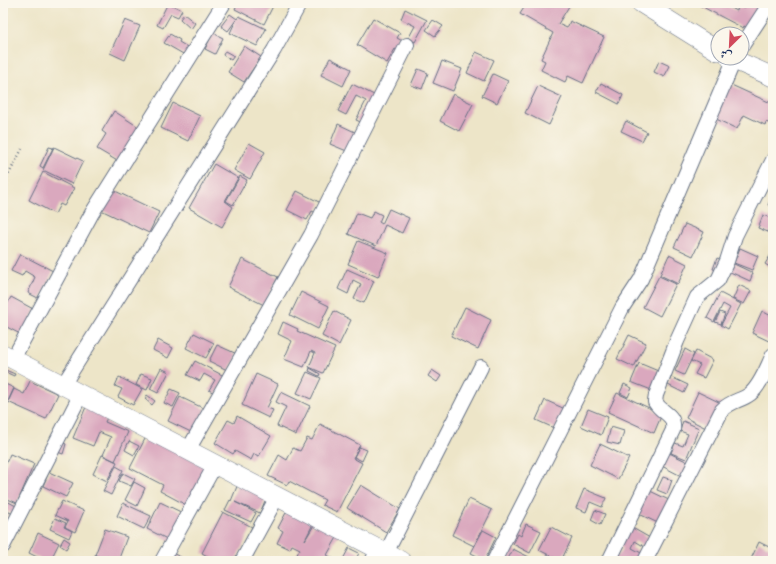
<svg xmlns="http://www.w3.org/2000/svg" width="776" height="564" font-family="Vollkorn,Amiri,serif">
<rect width="100%" height="100%" fill="#fbf7ec"/>
<filter id="ink" filterUnits="userSpaceOnUse"><feTurbulence type="fractalNoise" baseFrequency=".025" numOctaves="2"/><feDisplacementMap in="SourceGraphic" scale="8" xChannelSelector="R" yChannelSelector="G"/><feConvolveMatrix kernelMatrix="1 2 1 2 8 2 1 2 1" color-interpolation-filters="sRGB"/></filter>
<filter id="wash" filterUnits="userSpaceOnUse"><feTurbulence type="fractalNoise" baseFrequency=".012" numOctaves="4" result="noise"/><feDisplacementMap in="SourceGraphic" scale="16" xChannelSelector="R" yChannelSelector="G"/><feGaussianBlur stdDeviation="0.9" result="paint"/><feColorMatrix in="noise" values="0 0 0 0 0 0 0 0 0 0 0 0 0 0 0 0 0 1.4 0 .05"/><feComposite in="paint" operator="in"/></filter>
<g filter="url(#wash)">
<rect width="100%" height="100%" fill="#ede5c8"/>
<g id="blocks">
<!-- building -->
<path fill="#daa8be" d="M168 3 182 10 178 17 171 14 163 28 157 25Z
M238 3H272L274 4 264 24 235 9Z
M527 3H571L558 24 567 28 570 21 604 37 583 83 568 76 565 82 541 70 545 61 541 59 553 33 520 14Z
M695 3H722L737 11 738 6 743 8 746 3H764L752 30 744 26 743 28Z
M405 9 427 20 415 42 408 39 415 26 401 19Z
M184 14 195 23 191 29 180 19Z
M230 14 237 19 239 16 266 29 257 46 230 33 236 20 228 31 221 26Z
M373 18 400 33 397 38 406 43 400 52 395 49 387 63 357 45Z
M125 20 140 26 125 60 110 53Z
M433 20 443 26 435 36 426 30Z
M213 33 223 38 215 54 205 49Z
M170 34 180 40 179 42 189 48 185 55 164 43Z
M244 46 261 57 244 82 228 72Z
M225 51 234 56 231 60 223 55Z
M476 52 494 60 484 81 467 73Z
M330 58 351 69 343 86 321 75Z
M442 61 462 69 453 91 433 83Z
M659 61 670 66 664 77 654 72Z
M418 69 428 73 422 89 411 85Z
M493 74 508 81 497 103 482 96Z
M601 83 623 95 619 104 596 92Z
M727 83 773 104V125L766 122 765 125 744 115 737 129 712 117Z
M352 84 378 97 365 124 356 120 366 101 356 96 346 115 338 111Z
M538 86 562 97 549 125 525 113Z
M453 94 473 104 459 131 440 121Z
M173 103 200 116 188 141 161 128Z
M114 111 140 128 119 162 97 149 106 134 102 131Z
M626 121 647 132 642 141 621 131Z
M338 124 357 133 349 152 330 144Z
M249 143 265 152 250 179 234 170Z
M49 147 53 148 43 168 40 166Z
M54 147 83 161 72 184 43 170Z
M214 164 238 178 225 201 233 207 222 227 189 208Z
M43 172 74 188 64 206 60 204 55 214 29 200Z
M240 176 247 180 233 205 226 201Z
M111 189 159 212 149 233 101 210Z
M297 191 321 203 316 213 312 211 307 220 287 210Z
M773 194V208L768 205Z
M389 209 409 218 402 233 385 225 376 246 348 234 357 213 370 218 374 211 382 215 379 222 382 224Z
M763 215 773 219V234L758 228Z
M685 224 704 232 693 256 674 247Z
M358 241 388 253 378 277 348 264Z
M740 248 758 256 752 270 734 263Z
M773 251V269L765 264Z
M20 254 53 271 40 299 28 293 35 277 25 271 22 276 11 271Z
M669 255 687 264 678 284 660 275Z
M717 258 724 261 720 271 713 269Z
M242 259 278 277 264 305 228 287Z
M732 263 753 273 750 281 728 271Z
M347 269 374 281 364 303 354 299 361 284 353 280 348 294 338 289Z
M659 276 676 284 660 316 643 307Z
M739 285 751 291 744 304 733 299Z
M301 292 329 306 318 329 290 315Z
M720 293 741 304 728 329 721 325 730 308 723 304 714 322 707 318Z
M11 297 35 310 22 335 3 325V307L5 308Z
M465 307 491 320 478 349 451 336Z
M334 311 351 320 339 345 322 336Z
M762 311 773 317V343L752 333Z
M720 312 725 314 721 324 715 322Z
M283 322 298 329 297 331 335 348 323 373 309 367 315 353 311 351 304 367 284 359 292 341 278 334Z
M194 333 214 343 206 358 186 348Z
M629 335 646 343 634 367 617 359Z
M158 340 173 348 168 358 153 350Z
M217 345 237 354 229 371 209 361Z
M685 349 694 354 684 375 675 371Z
M696 351 713 360 704 378 695 374 700 365 691 361Z
M195 361 226 377 216 394 209 390 215 380 204 374 200 381 187 375Z
M639 363 663 373 654 391 631 382Z
M161 368 169 372 158 393 150 389Z
M310 368 320 374 319 376 309 371Z
M3 369 15 374 14 376 3 371Z
M432 370 441 376 437 382 428 376Z
M307 372 321 378 311 399 297 393Z
M141 374 152 378 147 390 136 385Z
M256 374 278 384 267 408 273 410 269 418 242 405Z
M119 377 142 389 133 405 118 397 122 389 115 386Z
M671 377 688 385 684 393 668 385Z
M30 381 58 394 46 419 8 402 14 389 24 394Z
M3 383 14 388 3 412Z
M624 384 632 388 628 397 620 393Z
M171 389 180 393 173 407 164 403Z
M281 392 310 406 296 435 277 426 286 407 276 402Z
M698 392 723 404 710 430 686 418Z
M617 393 662 414 654 433 608 412Z
M147 395 155 401 152 405 145 399Z
M180 397 205 409 193 433 168 421Z
M545 400 565 409 556 429 536 420Z
M88 402 110 411 105 422 128 432 115 461 103 455 111 437 99 432 93 446 73 438Z
M588 409 608 417 601 435 581 426Z
M237 416 271 436 259 456 254 454 251 460 235 451 233 454 215 443 228 420 234 423Z
M683 421 699 428 686 459 671 453 675 443 683 446 688 434 680 431Z
M320 424 360 445 353 458 362 463 337 512 322 505 325 500 289 481 287 485 268 476 279 455 287 460 293 448 300 451 307 438 312 440Z
M611 427 624 431 620 445 607 442Z
M147 435 208 467 188 506 160 491 163 485 130 468Z
M58 441 66 444 63 454 55 451Z
M129 441 139 446 134 455 125 450Z
M600 444 629 458 618 479 590 465Z
M359 447 367 450 362 461 354 457Z
M665 451 690 463 683 477 658 464Z
M10 454 34 464 17 503 3 497V470Z
M102 455 117 462 107 481 93 474Z
M116 466 123 470 111 495 103 491Z
M49 472 73 483 66 497 43 486Z
M123 473 135 479 131 486 119 481Z
M663 477 672 480 667 494 657 490Z
M134 482 145 488 137 506 125 500Z
M238 484 267 496 260 513 235 502 256 513 251 522 225 510 230 500 231 501Z
M361 485 400 509 386 532 347 508Z
M584 489 606 498 602 507 590 502 586 512 576 508Z
M646 489 673 502 662 525 635 512Z
M3 499 16 506 13 514 3 509Z
M469 499 492 510 474 546 452 535Z
M62 501 84 511 75 532 65 527 68 521 55 515Z
M160 502 185 514 171 541 147 529Z
M123 503 151 516 144 529 117 516Z
M290 505 316 518 305 540 316 522 339 534 327 555 338 561H301L295 558 300 549 292 545 290 549 277 543 283 531 278 528Z
M3 510 8 513 3 524Z
M595 510 605 514 600 525 591 520Z
M223 512 252 527 235 561H216L202 553Z
M55 518 66 523 64 527 72 531 69 538 50 529Z
M526 524 541 531 530 553 513 544 518 534 521 536Z
M629 526 650 538 645 547 635 541 632 548 643 554 640 561H611L620 554 623 548 618 545Z
M551 527 572 538 561 561 539 550Z
M105 529 127 537 118 561H110L95 555Z
M483 530 496 537 485 560 471 553Z
M38 533 59 543 50 561H45L29 553Z
M64 538 70 542 66 549 60 545Z
M759 542 773 549V561H750Z
M349 548 359 553 355 561H342Z
M513 549 529 557 527 561H507Z
M170 552 189 561H166Z"/>
</g>
</g>
<g filter="url(#ink)">
<use href="#blocks" fill-opacity="0" stroke="#646f83" stroke-width="1"/>
<g fill="none" stroke-linecap="round" stroke-linejoin="round">
<!-- street casing -->
<g stroke="#646f83" stroke-width="16">
<path id="street" d="M742 46 770 3
M13 359 92 213 224 3
M63 385 274 50 300 3
M188 450 311 235 407 45
M3 546 81 394
M386 553 481 367
M162 561 215 465
M242 561 277 497
M372 561 379 549
M494 561 622 308 641 279 735 58
M609 561 673 430C675 413 663 415 655 402L656 395 677 341 697 297 718 280 727 261 735 236 773 160
M645 561 722 410C732 400 741 401 750 394 761 385 767 367 773 355"/>
</g>
<!-- secondary casing -->
<g stroke="#646f83" stroke-width="20">
<path id="secondary" d="M641 3 718 51
M730 58 773 77
M3 354 401 561"/>
</g>
<!-- path -->
<path stroke="#646f83" stroke-width="2.5" stroke-dasharray="1 3" stroke-linecap="butt" d="M3 185 22 149"/>
<!-- street -->
<use href="#street" stroke="#fff" stroke-width="14"/>
<!-- secondary -->
<use href="#secondary" stroke="#fff" stroke-width="19"/>
</g>
</g>
<!-- margin -->
<rect width="776" height="564" fill="none" stroke="#fbf7ec" stroke-width="16"/>
<!-- north arrow -->
<g transform="translate(730 46) rotate(204)"><circle r="19" fill="#fbf7ec" stroke="#a1a7b3"/>
<path d="M0-3L7 15L0 10L-7 15Z" fill="#d1495b"/>
<text y="-6" font-size="11" font-weight="bold" text-anchor="middle" fill="#1b2f5e">ش</text>
</g>
</svg>
